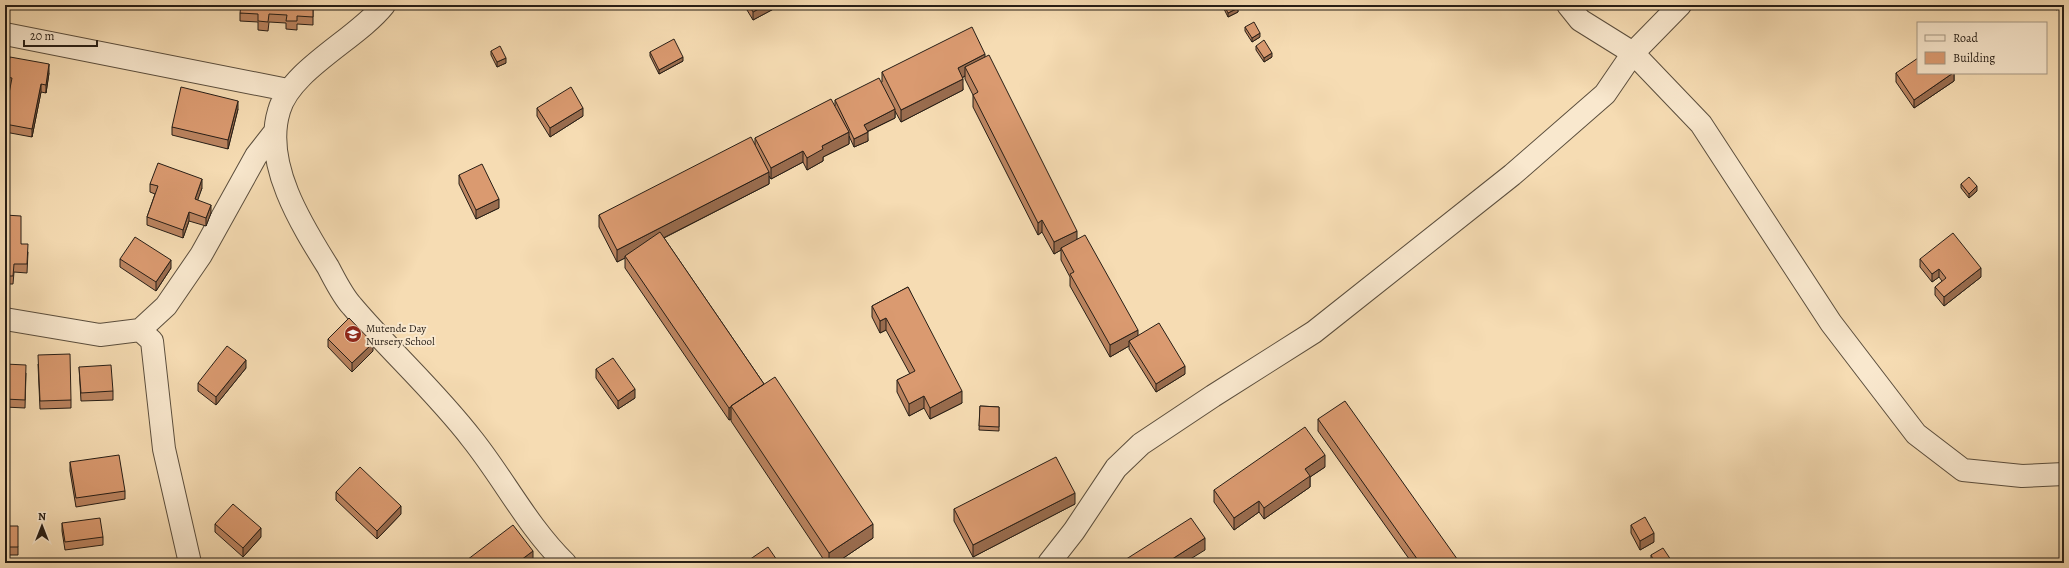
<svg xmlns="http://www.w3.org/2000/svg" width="2069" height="568" font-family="Alegreya,serif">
<rect width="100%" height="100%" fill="#f6dcb3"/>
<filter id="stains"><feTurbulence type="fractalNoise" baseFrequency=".005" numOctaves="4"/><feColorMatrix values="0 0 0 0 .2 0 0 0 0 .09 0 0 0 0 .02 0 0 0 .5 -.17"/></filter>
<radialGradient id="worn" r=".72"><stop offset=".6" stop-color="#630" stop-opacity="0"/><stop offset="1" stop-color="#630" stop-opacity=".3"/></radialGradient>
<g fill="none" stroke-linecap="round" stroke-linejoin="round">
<!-- minor casing -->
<g stroke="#5b4e3d" stroke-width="24">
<path id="minor" d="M384 5C357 39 290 70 279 111 263 163 301 224 328 267 335 280 342 295 352 306 390 351 436 392 472 439 504 479 528 527 565 563
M1568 5 1580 20 1633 53 1701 124 1831 323 1916 434 1963 470 2022 476 2064 474
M5 34 288 90
M5 319 100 335 140 330 166 306 201 255 256 156 274 133
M140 330 152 341 164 449 190 563
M1049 563 1074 531 1116 468 1141 444 1213 396 1314 332 1512 175 1605 94 1633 53 1680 5"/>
</g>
<!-- minor -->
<use href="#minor" stroke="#f9e8ce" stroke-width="22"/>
</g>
<!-- wall -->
<path fill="#bb8460" stroke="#271e16" d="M313 5V25L297 24V30L286 29V23L269 22 268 31 258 30V22L240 21V13Z
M744 5H781L753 20Z
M1222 5H1237L1238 12 1228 17Z
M2046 5H2059L2057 10Z
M1245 27 1260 37 1252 42 1245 31Z
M1256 46 1272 57 1264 62 1256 50Z
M491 51 506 63 497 67 491 55Z
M650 52 683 61 659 74 650 56Z
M985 57 1077 239 1138 336 1185 374 1156 392 1129 349V346L1110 357 1070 286V277L1061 260V250L1054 254 1042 232 1038 235 973 107V95L965 79V76L962 78 963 90 901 122 895 111V118L867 132 868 141 854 147 849 136V144L823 157V161L807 170 803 162 771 179 769 176V184L664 238 764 384 873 538 836 563H826L731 421V419L729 420 625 268V258L617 262 599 227V215L755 145V138L835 106V100L882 82V72Z
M49 73 46 93 41 92 32 137 5 132V114L10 87 6 86V77Z
M1896 73H1954V81L1914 108 1896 82Z
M537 108 583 116 550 137 537 116Z
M238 109 228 149 172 135V127Z
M459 175 499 208 476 219 459 184Z
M150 184 202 188 197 200 211 213 206 226 189 221 183 238 147 225V217L155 194 150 192Z
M1961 184 1977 191 1969 198 1961 188Z
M5 215 21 244 28 252 27 273 14 272 13 284H5Z
M120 259 171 268 156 291 120 267Z
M1920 259 1981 277 1944 306 1935 295V287L1942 281 1939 277 1932 282 1920 267Z
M908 287 962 403 930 419 924 408 909 416 897 392V380L910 374 886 330 880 333 872 317V306Z
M328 339 373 351 352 372 328 347Z
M5 364 26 373 25 408 5 407Z
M38 364 71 400V408L40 409Z
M79 367 113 391V400L81 401Z
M246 368 216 405 198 391V383Z
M596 369 635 398 618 409 596 378Z
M980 406 999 407V431L979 430Z
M1318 419 1460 563H1412L1318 431Z
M70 462 125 491V499L76 507 70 471Z
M1325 467 1310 477V487L1264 519 1259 512 1234 530 1214 502V490Z
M336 492 401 514 377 539 336 500Z
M1075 504 973 557 954 521V509Z
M62 523 103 537V545L65 550 62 531Z
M215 524 261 537 243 557 215 532Z
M1631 525 1654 542 1640 550 1631 533Z
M5 526 18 547V555H5Z
M1651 555 1673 563H1651Z"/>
<!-- shaded-wall -->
<path fill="#996c4e" stroke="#271e16" d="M766 5H781L753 20V12Z
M2057 5H2059L2057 10Z
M1238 8V12L1228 17V13Z
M1260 33V37L1252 42V38Z
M1272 53V57L1264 62V58Z
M985 54V66L965 67V76L958 80V68Z
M683 57V61L659 74V70Z
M506 58V63L497 67V62Z
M49 64V73L46 93V85Z
M1953 73H1954V81L1914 108V100Z
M963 79V90L901 122V110Z
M41 84V92L32 137V129Z
M238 101V109L228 149V140Z
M583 108V116L550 137V128Z
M895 109V118L864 133V125Z
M849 132V144L823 157V161L807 170V158L822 146Z
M868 132V141L854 147V139Z
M803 151V162L771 179V168Z
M769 172V184L626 257 625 256V258L617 262V250Z
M202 179V188L195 208V199Z
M1977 186V191L1969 198V194Z
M499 199V208L476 219V210Z
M211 205V213L206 226V218Z
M189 212V221L183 238V230Z
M1042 220V232L1038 235V223Z
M1077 231V243L1061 248V250L1054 254V242Z
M171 260V268L156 291V282Z
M1981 268V277L1944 306V297Z
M1939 269V277L1932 282V274Z
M886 318V330L880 333V321Z
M1138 330V341H1129V346L1110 357V345Z
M373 343V351L352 372V363Z
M246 360V368L216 405V397Z
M1185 366V374L1156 392V384Z
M635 389V398L618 409V401Z
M962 391V403L930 419V408Z
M924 396V408L909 416V404Z
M731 407V419L729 420V408Z
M1325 455V467L1310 477V487L1264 519V508L1305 469Z
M1075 493V504L973 557V545Z
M1259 501V512L1234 530V518Z
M401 506V514L377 539V531Z
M873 524V538L836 563H829V553Z
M261 528V537L243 557V548Z
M1654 533V542L1640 550V541Z
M1205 538V550L1184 563H1166Z
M533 551V559L528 563H517Z"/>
<!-- building -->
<path fill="#da9a70" stroke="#271e16" d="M241 5H313V17L297 16V21H286L287 15 269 14 268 22 258 21V14L240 13Z
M749 5H766L753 12Z
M1224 5H1237L1238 8 1228 13Z
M1254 22 1260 33 1252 38 1245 27Z
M972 27 985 54 958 68 963 79 901 110 882 72Z
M674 39 683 57 659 70 650 52Z
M1264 40 1272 53 1264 58 1256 46Z
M500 46 506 58 497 62 491 51Z
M989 55 1077 231 1054 242 1042 220 1038 223 973 95 978 92 965 67Z
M10 57 49 64 46 85 41 84 32 129 5 124V114L12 78 6 77Z
M1918 58V73H1953L1914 100 1896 73Z
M879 78 895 109 864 125 868 132 854 139 835 100Z
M181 87 238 101 228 140 172 127Z
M571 87 583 108 550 128 537 108Z
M831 99 849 132 822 146 823 149 807 158 803 151 771 168 755 138Z
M751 137 769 172 617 250 599 215Z
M158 163 202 179 195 199 211 205 206 218 189 212 183 230 147 217 158 186 150 184Z
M482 164 499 199 476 210 459 175Z
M1969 177 1977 186 1969 194 1961 184Z
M5 215 21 216V244H28L27 264H14L13 276H5Z
M660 232 764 384 731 406V407L729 408 625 256Z
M1953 233 1981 268 1944 297 1935 287 1946 278 1939 269 1932 274 1920 259Z
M1085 235 1138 330 1110 345 1070 274 1074 272 1061 248Z
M135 237 171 260 156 282 120 259Z
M908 287 962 391 930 408 924 396 909 404 897 380 915 371 886 318 880 321 872 306Z
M349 318 373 343 352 363 328 339Z
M1159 323 1185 366 1156 384 1129 341Z
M227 346 246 360 216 397 198 383Z
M70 354 71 400 40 401 38 355Z
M613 358 635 389 618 401 596 369Z
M5 364 26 365 25 400 5 399Z
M111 365 113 391 81 393 79 367Z
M775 377 873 524 829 553 731 406Z
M1345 401 1460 563H1420L1318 419Z
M980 406 999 407V427L979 426Z
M1305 427 1325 455 1305 469 1310 476 1264 508 1259 501 1234 518 1214 490Z
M119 455 125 491 76 498 70 462Z
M1056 457 1075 493 973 545 954 509Z
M360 467 401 506 377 531 336 492Z
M233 504 261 528 243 548 215 524Z
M1645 517 1654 533 1640 541 1631 525Z
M100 518 103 537 65 542 62 523Z
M1191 518 1205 538 1166 563H1120Z
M513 525 533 551 517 563H463Z
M5 526H18V547H5Z
M768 547 779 563H747L746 562Z
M1663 548 1673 563H1655L1651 555Z"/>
<!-- icons -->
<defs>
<g id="school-disc" transform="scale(0.9)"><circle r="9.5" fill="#8f2418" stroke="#f9e8ce"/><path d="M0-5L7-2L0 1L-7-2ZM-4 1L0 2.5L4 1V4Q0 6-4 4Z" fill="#fff"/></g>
</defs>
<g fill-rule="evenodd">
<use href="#school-disc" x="353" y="334"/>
</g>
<g text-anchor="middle" stroke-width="4" stroke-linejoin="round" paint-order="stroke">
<!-- poi labels -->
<g font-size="11" fill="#271e16" stroke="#f9e8ce" text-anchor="start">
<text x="366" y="332">Mutende Day<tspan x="366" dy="13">Nursery School</tspan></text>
</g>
</g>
<!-- margin -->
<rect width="2069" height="568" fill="none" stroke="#f6dcb3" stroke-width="20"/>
<rect x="6" y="6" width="2057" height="556" fill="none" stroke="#271e16" stroke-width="2"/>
<rect x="10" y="10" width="2049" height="548" fill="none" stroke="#271e16"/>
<!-- legend -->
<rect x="1917" y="22" width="130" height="52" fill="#f9e8ce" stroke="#a59784"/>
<rect x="1925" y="35" width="20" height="6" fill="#f9e8ce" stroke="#a59784"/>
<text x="1953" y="42" font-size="12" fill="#271e16">Road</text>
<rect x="1925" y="52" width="20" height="12" fill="#da9a70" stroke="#a59784"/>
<text x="1953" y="62" font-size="12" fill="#271e16">Building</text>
<!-- north arrow -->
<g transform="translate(42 526)" stroke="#f9e8ce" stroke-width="3" paint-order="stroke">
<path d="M0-3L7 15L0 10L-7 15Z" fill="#271e16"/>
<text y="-6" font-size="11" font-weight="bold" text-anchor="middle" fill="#271e16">N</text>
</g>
<!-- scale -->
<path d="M24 40v6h73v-6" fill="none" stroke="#271e16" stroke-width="2"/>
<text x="30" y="40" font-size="12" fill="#271e16" stroke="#f9e8ce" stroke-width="3" paint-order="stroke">20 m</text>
<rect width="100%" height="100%" filter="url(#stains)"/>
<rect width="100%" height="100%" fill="url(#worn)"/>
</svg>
